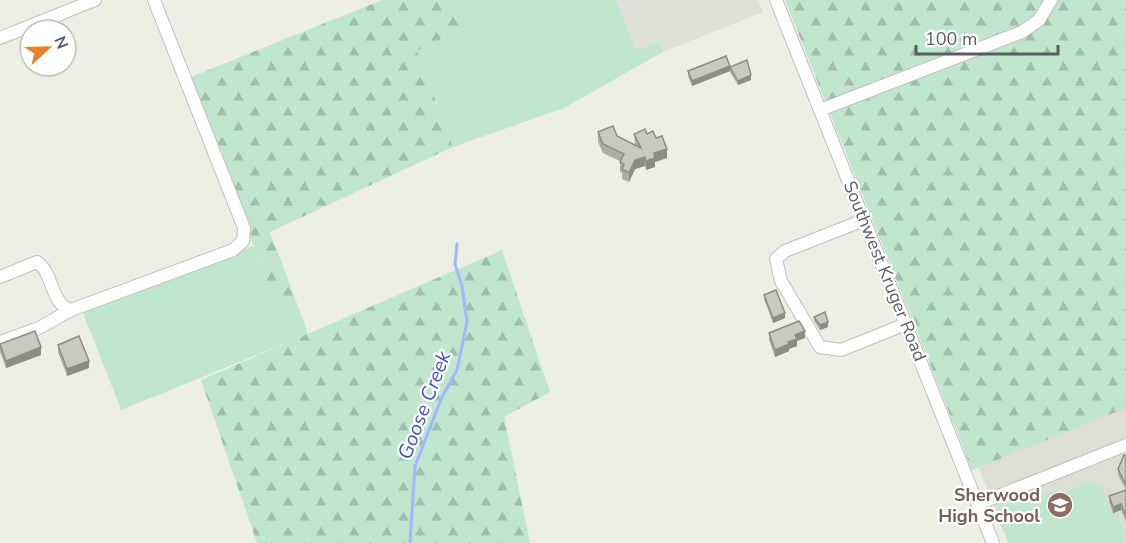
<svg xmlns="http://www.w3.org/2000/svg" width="1126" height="543" font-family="'Nunito Sans',sans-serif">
<defs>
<pattern id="forest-firs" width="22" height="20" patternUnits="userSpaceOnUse" patternTransform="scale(1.5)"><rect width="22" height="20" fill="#c0e7ce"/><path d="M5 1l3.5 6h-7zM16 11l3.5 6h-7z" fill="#9fbeab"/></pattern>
</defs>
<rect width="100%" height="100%" fill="#edefe4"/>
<!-- industrial -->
<path fill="#dfe0d8" d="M616 0H758L763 12 663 52 658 42 636 51Z"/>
<!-- education -->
<path fill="#dddfd2" d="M1126 406V543H1009L978 466Z"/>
<!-- green -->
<path fill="#c0e7ce" d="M451 0H616L636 50 659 42 663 52 564 108 453 147 417 51 462 28Z
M253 246 278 312 298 306 308 334 121 410 82 310Z
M1090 482 1101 486 1112 513 1117 512 1126 533 1124 543H1009L996 516 997 508 1025 496 1030 507 1036 504 1034 499 1060 488 1063 493Z"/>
<!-- forest -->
<path fill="url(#forest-firs)" d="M382 0H451L463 28 417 51 453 147 270 232 298 306 278 313 191 77Z
M785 0H1126V408L972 470Z
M502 250 550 392 504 417 530 543H257L201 380Z"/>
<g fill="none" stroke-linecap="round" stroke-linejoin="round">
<!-- stream -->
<path stroke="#a3b6ff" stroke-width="3" d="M410 543 415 466 442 397 457 370 467 322 462 286 455 264 457 244"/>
<!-- minor casing -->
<g stroke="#bebec5" stroke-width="14">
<path id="minor" d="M776 0 993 543
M0 38 95 0
M820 110 1022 32 1039 20 1051 0
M864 220 785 251 776 259 781 281 820 347 841 350 906 324
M0 277 37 262C54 273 50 304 71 310L233 250 243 241 244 228 154 0
M0 342 39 328 71 310
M978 504 1126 445"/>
</g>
<!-- minor -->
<use href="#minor" stroke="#fff" stroke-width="12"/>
</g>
<!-- wall -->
<path fill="#adada5" d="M730 67 751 80 738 85 730 72Z
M688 71H730L692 86 688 76Z
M598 132 617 136 635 145 634 134H647L667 158 655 162V167L646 170 645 166 635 169 629 182 622 179V173L620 172V161L603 153 598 142Z
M764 295 785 318 773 323 764 299Z
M814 317 828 327 820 330 814 321Z
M769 333 805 338 797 341V346L789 349V351L775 357 769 340Z
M0 344 41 355 6 368 0 352Z
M58 345 89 368 67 376 58 352Z
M1126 456V522L1121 510 1113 513 1109 502V496L1126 490 1118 475V469Z"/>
<!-- shaded-wall -->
<path fill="#8d8d86" d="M730 66V71L692 86V81Z
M751 75V80L738 85V81Z
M667 149V158L655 162V167L646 170V161L654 153Z
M645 157V166L635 169 629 182V173L635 160Z
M785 313V318L773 323V318Z
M828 322V327L820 330V325Z
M805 331V338L797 341V346L789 349V351L775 357V350L788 342 795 335Z
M41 347V355L6 368V361Z
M89 361V368L67 376V369Z
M1121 504V510L1113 513V507Z"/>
<!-- building -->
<path fill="#c9c9c0" stroke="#8d8d86" stroke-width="1.5" d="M726 56 730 66 692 81 688 71Z
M747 60 751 75 738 81 730 67Z
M613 126 617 136 641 148 634 134 645 129 647 134 653 131 656 138 662 136 667 149 654 153 655 158 646 161 645 157 635 160 629 173 622 169 624 164 620 162 624 154 603 144 598 132Z
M776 290 785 313 773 318 764 295Z
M825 312 828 322 820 325 814 317Z
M799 321 805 331 795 335 797 339 788 342 789 344 775 350 769 333Z
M35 331 41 347 6 361 0 344Z
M79 336 89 361 67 369 58 345Z
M1124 455 1126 456V485L1118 469Z
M1126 490V516L1121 504 1113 507 1109 496Z"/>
<!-- icons -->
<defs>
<g id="school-disc" transform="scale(1.35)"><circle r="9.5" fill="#8d6e63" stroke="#fff"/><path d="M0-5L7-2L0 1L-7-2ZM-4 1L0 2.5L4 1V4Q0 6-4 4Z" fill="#fff"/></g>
</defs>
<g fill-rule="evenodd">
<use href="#school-disc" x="1060" y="505"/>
</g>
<g text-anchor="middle" stroke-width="4.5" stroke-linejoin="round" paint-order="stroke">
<!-- street labels -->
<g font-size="18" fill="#5c5c64" stroke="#fff">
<text transform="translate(885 271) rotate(68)" y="6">Southwest Kruger Road</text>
</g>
<!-- education labels -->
<g font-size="18" font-weight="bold" fill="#785e54" stroke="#fff" text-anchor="end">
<text x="1040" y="501">Sherwood<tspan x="1040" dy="21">High School</tspan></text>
</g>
<!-- water labels -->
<g font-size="20" font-style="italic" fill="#4353c5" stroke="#fff">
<text transform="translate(424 405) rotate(-69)" y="7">Goose Creek</text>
</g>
</g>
<!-- north arrow -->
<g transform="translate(48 48) rotate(68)"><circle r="28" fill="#ffffff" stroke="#bebec1" stroke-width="1.5"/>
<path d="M0-4.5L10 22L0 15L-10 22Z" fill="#ec812c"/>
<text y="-9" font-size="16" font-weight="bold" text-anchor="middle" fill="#5c5c64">N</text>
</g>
<!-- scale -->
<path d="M916 45v9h142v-9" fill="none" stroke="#5c5c64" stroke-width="3"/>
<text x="925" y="45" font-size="18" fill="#5c5c64" stroke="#ffffff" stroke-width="4.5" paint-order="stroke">100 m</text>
</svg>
